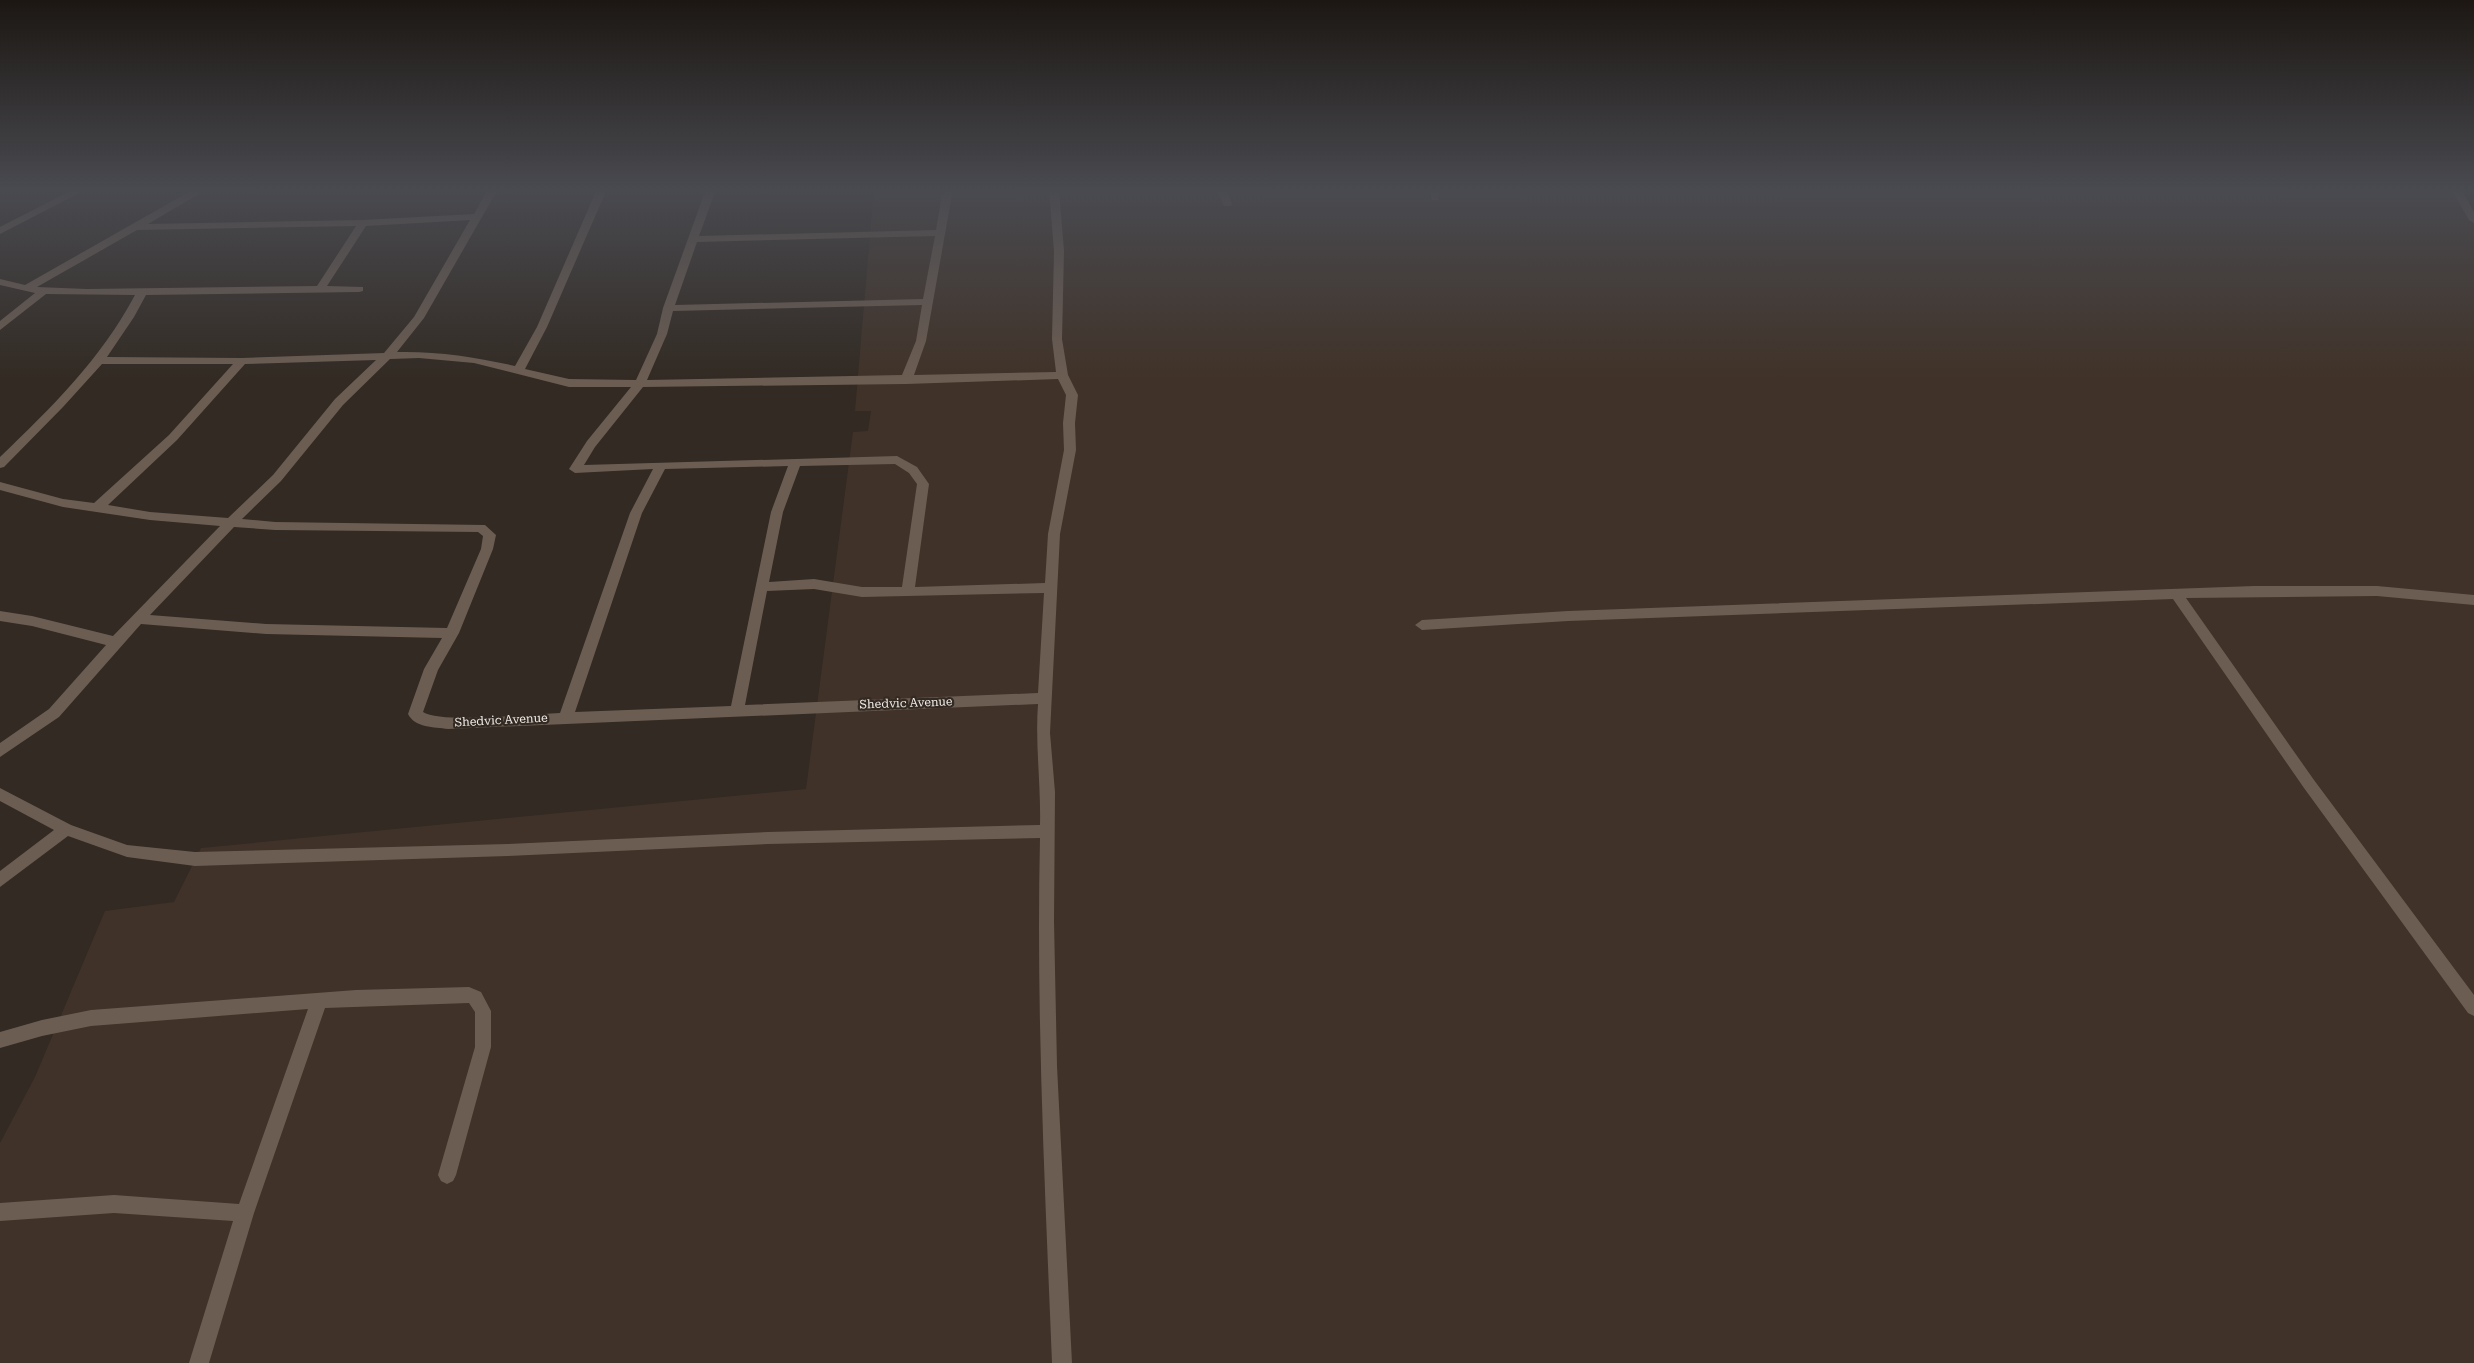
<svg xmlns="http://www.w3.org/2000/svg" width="2474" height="1363" font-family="'Roboto Serif',serif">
<rect width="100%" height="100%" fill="#322a23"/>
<!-- built -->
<path fill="#403228" d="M874 189H2458L2474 209V1363H0V1143L35 1077 105 911 174 902 201 848 806 789 853 432 868 431 871 411H855Z"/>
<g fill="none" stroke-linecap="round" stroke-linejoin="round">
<!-- street -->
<path fill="#6c5d52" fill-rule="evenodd" d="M74 189H87L0 234V227Z
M194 189H207L148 224 363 220 474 214 488 189H498L424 318 397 352C437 351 476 357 515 366L537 327 597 189H607L547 327 525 369 569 379 636 380 657 334 663 308 706 189H716L699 236 936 230 943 189H953L926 341 914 375 1056 372 1052 339 1054 251 1049 189H1059L1064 251 1062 339 1068 375 1078 395 1075 423 1076 450 1060 534 1050 733 1055 792 1054 921 1057 1066 1072 1363H1052C1045 1188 1036 1013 1040 838L768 844 508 856 195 866 127 857 68 836 0 887V871L54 830 0 801V788L71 825 127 845 195 852 508 844 768 832 1040 825C1041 784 1035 744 1038 704L448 729C434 727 415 728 408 714L424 669 442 638 266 634 141 624 59 717 0 757V743L49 709 106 645 32 626 0 621V611L32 616 113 636 220 526 150 520 63 507 0 490V482L63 499 94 503 169 435 233 364H102L63 407 4 467 0 468V457C52 407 101 359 135 295L46 294 0 330V321L35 293 0 285V279L25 285ZM470 220 414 317 384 353 242 358 107 357 134 317 146 295 359 292 363 291V287L327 286 366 226ZM356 226 317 286 87 289 37 287 137 230ZM935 236 923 299 675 305 697 242ZM922 305 916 341 902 375 647 380 667 334 673 311ZM419 358 474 363 569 387H631L587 441 569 469 575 473 653 469 630 513 560 713C534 714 441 724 423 712L438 670 459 633 493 549 496 535 485 525 275 522 242 519 281 481 343 405 390 359ZM376 360 335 399 273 475 228 518 150 512 108 505 177 440 245 364ZM1058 379 1066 395 1063 423 1064 450 1048 534 1045 583 915 587 929 484 917 467 897 456 584 465 595 447 643 387 906 384ZM895 464 909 473 917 484 902 587H862L814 579 769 582 783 512 800 466ZM788 466 771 512 731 706 575 712 642 513 665 469ZM234 527 275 530 478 532 483 536 481 549 447 628 266 624 150 615ZM814 589 862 597 1044 593 1038 693 745 705 767 591Z
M1216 189H1226L1232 204 1230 206H1224Z
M1430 189H1440L1438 200H1432Z
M2451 189H2461L2474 212V223L2469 220Z
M2254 586H2377L2474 595V605L2377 596 2186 598 2314 780 2474 995V1016L2468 1013 2304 788 2173 599 1568 621 1422 630 1415 625 1422 620 1568 611Z
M469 987 481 992 491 1011V1047L456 1175 453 1181 447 1184 441 1181 438 1175 475 1047V1012L469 1003 325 1008 254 1213 209 1363H189L233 1221 114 1213 0 1221V1203L114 1195 239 1204 308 1009 91 1026 42 1036 0 1048V1032L42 1020 91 1010 356 990Z"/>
</g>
<!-- sky -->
<linearGradient id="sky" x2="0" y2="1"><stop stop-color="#1c1713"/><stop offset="0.5" stop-color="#494a50"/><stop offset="1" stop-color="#494a50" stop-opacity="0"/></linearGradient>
<rect width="2474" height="380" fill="url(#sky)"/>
<g text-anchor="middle" stroke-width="4.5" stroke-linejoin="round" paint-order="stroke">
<!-- street labels -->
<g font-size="12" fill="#f2ece8" stroke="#322a23">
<text transform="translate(906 703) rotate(-2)" y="4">Shedvic Avenue</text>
<text transform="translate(501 720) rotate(-3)" y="4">Shedvic Avenue</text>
</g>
</g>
</svg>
